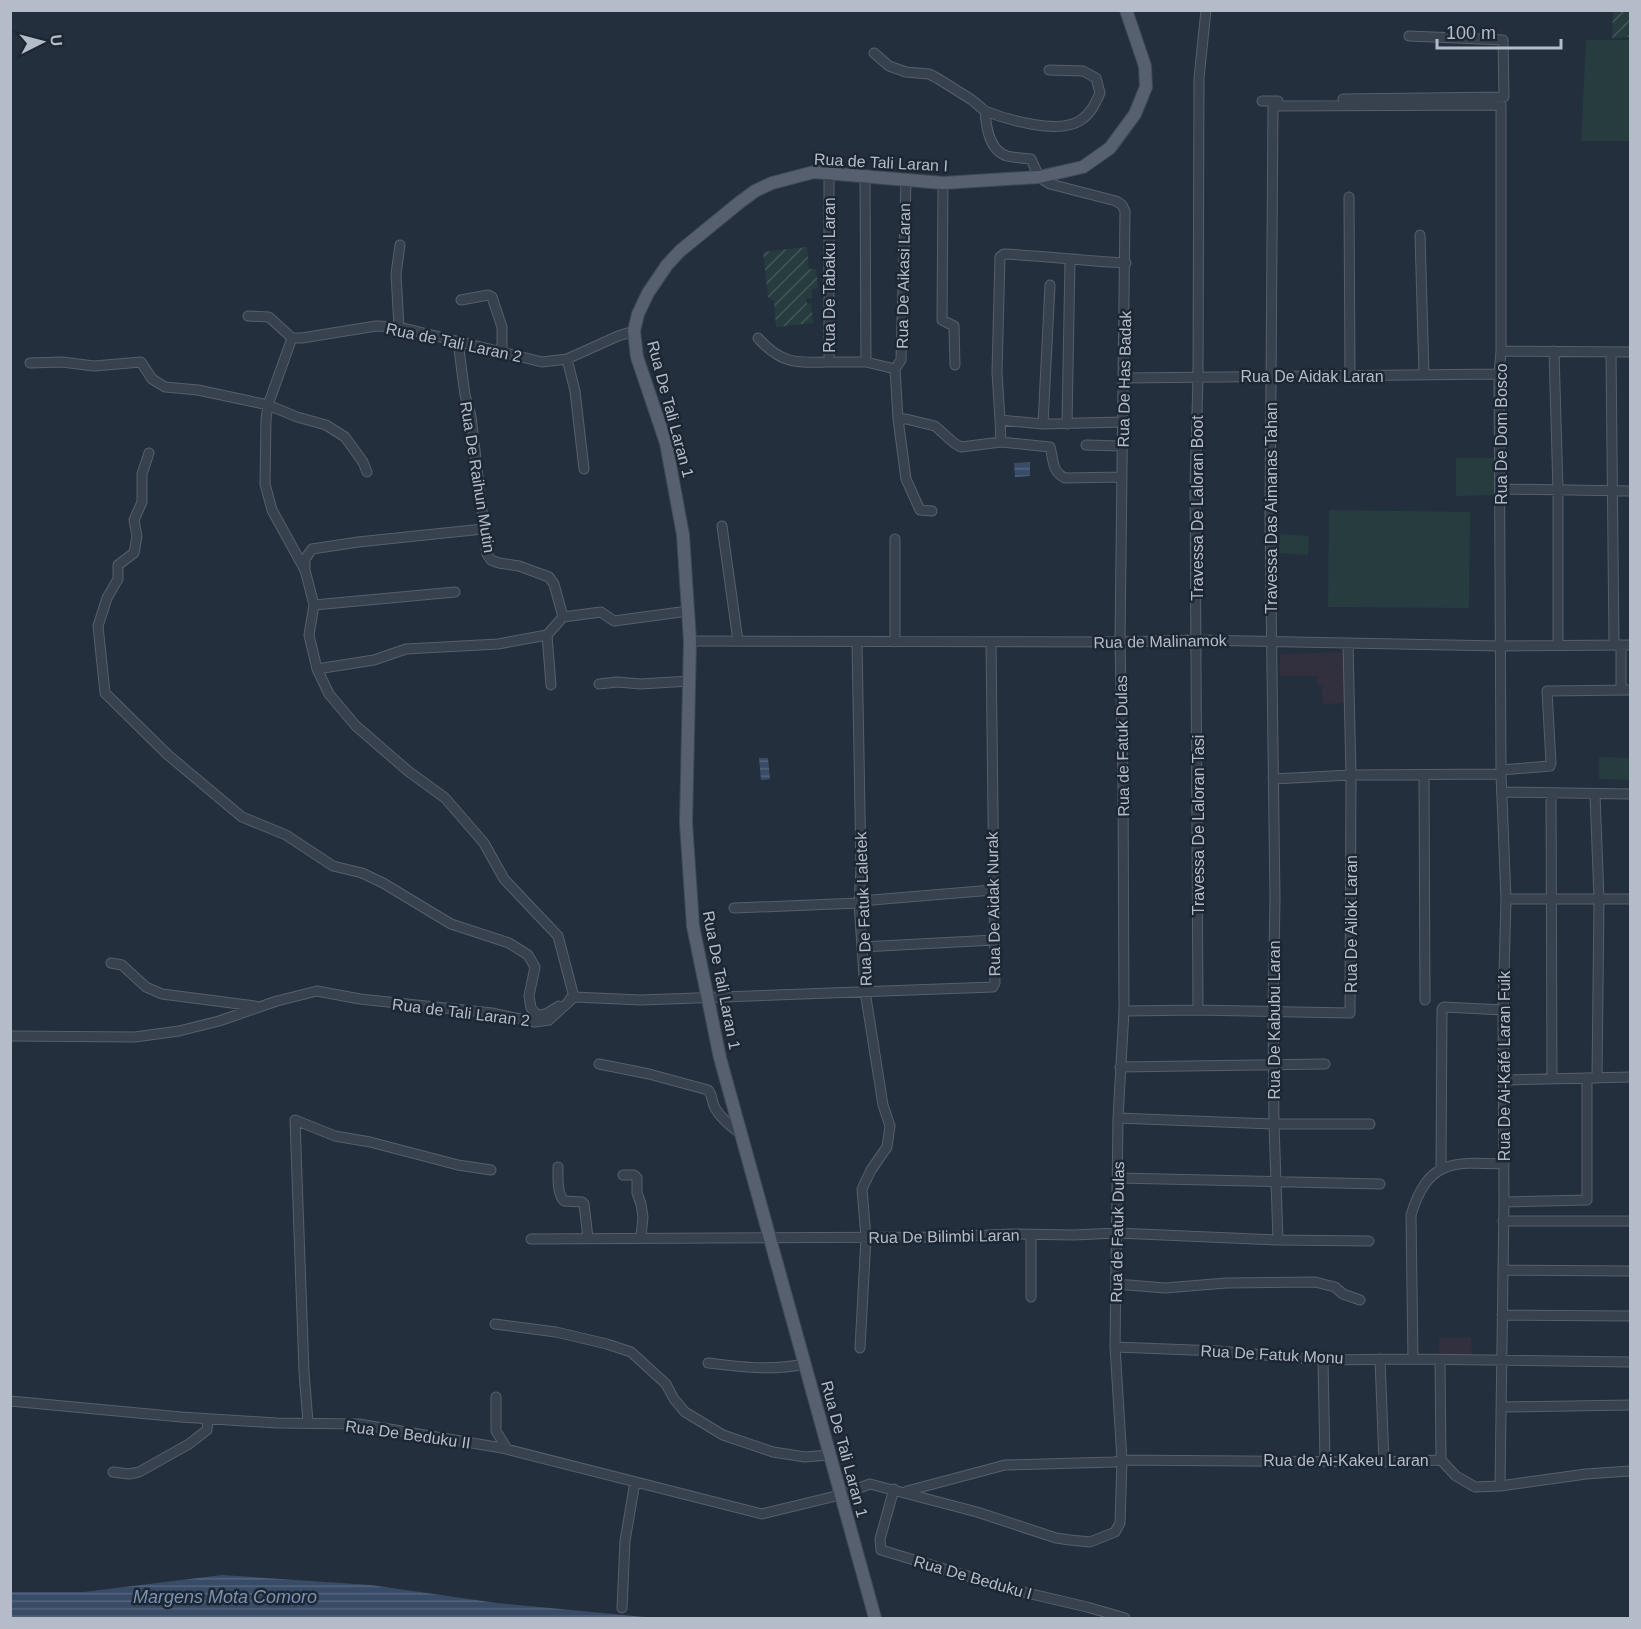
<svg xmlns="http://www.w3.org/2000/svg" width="1641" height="1629" font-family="Arial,sans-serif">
<defs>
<pattern id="garden-furrows" width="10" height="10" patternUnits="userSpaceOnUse" patternTransform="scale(1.5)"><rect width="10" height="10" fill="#263c3f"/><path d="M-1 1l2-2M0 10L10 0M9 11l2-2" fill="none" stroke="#435659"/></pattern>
<pattern id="water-rules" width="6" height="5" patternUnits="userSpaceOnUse" patternTransform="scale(1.5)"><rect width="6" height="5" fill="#394c67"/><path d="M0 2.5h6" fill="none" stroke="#53647b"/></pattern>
</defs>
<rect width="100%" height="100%" fill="#242f3e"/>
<!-- medical -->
<path fill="#32303f" d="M1347 652V703L1323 704 1322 686H1318L1317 676H1280V654Z
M1471 1337 1472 1355 1439 1356V1338Z"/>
<!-- grass -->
<path fill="#263c3f" d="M1586 40H1630V141H1581Z
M1456 458H1495V495L1456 496Z
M1329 510 1470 512 1469 608 1328 607Z
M1280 534 1309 536 1308 555 1278 553Z
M1599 757 1630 758V780L1599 779Z"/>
<!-- garden -->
<path fill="url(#garden-furrows)" d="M1613 11H1630V37L1612 38Z
M807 247 809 269H816L818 288 812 289V298L806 299 807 304 811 303 813 323 776 327 774 301 768 297 763 252Z"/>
<!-- water -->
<path fill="url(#water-rules)" d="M1030 462V476L1015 477 1014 463Z
M759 758H768L770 779 761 780Z
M222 1575 371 1585 497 1603 655 1618H11V1592H84Z"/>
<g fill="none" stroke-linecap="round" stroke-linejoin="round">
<!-- minor casing -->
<g stroke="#565f6c" stroke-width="11">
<path id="minor" d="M1343 99 1504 97 1503 40 1409 36
M1262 101H1278
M985 111C1008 120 1059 135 1081 120 1091 113 1095 104 1100 93L1096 78 1083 71 1049 70
M829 173V362H866L895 369 898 419H906L935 426 954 443 961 447 1001 442 1000 420 1043 424 1123 422
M865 176 866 362
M943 183 942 320 954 326 955 365
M1349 197 1350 377
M1420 235 1424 375
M461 300 488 295 492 297 502 327V351
M248 316 269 317 292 338
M399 327 396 274 400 245
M758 338C781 364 796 363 829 362
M458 342 465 395 471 416 487 554 491 560 499 563 519 566 549 577 554 584 563 617 601 612 614 621 688 611
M1554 351 1558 490V645
M1611 352 1614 645
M567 359 575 391 584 469
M30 363 62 362 94 366 141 362 152 379 165 387 198 390 268 405 297 417 326 425 345 437 363 462 367 472
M895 369 901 360 906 181
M1124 378C1249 377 1374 376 1499 374
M898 419 906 479 920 510 932 511
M1000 420 997 372 1000 257 1004 254C1045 256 1085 261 1126 263
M1043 424 1050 285
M1067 424 1070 260
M1001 442 1050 447C1054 460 1051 471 1065 478L1122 477
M1086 445 1122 446
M149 453 142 474V502L134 520 137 536 134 553 118 565V579L107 598 98 626 105 693 168 755 242 817 286 835 333 866 362 873 383 883 451 924 509 943 528 955 535 967 529 996 531 1008 537 1015 546 1014 559 1006
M1500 489 1630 491
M722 526 738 641
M895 539V642
M305 570V559L312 549 358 542 483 529
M314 605 455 592
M547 635 551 685
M690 641 1120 642 1196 640 1500 646 1630 645
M857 642 861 868 859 903 865 991 883 1105 890 1126 887 1147 871 1170 862 1189 866 1238 860 1348
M1621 645V690
M317 669 374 660 406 649 498 644 547 635 563 617
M599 684 617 682 641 684 689 681
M1501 770 1550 766 1551 763 1547 691 1630 690
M1424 775 1425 1000
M1273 779 1351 775 1501 774
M1502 792 1630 794
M1551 793 1552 1079
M1595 794 1599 899 1597 1078
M1506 899H1630
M860 901 993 890
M734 908 859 903
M862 947 994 940
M111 963 122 965 146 987 162 994 255 1006
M570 999 574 997 641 1000 993 987 995 983 991 643
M1198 1010 1195 486 1198 377 1199 78 1206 10
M1124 1011 1198 1010 1350 1013 1351 775 1348 644
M10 1036 135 1037 179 1031 219 1021 277 1001 317 991 360 999 492 1013 535 1022 549 1020 574 997 558 936 504 879 484 843 445 798 408 771 356 726 329 694 317 669 309 635 314 605 305 570 272 510 265 484 266 419 268 405 292 338H302L376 326 399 327 542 362 567 359 618 336 634 331
M599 1064 649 1074 708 1090C713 1095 711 1101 715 1108 721 1119 732 1127 742 1135
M1120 1067 1325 1064
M1504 1080 1630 1077
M1118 1118 1274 1124H1370
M558 1167C558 1179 557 1193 564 1201L582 1202 584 1204 588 1238
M1441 1169 1442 1009 1444 1007 1503 1010
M623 1175H634L637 1178V1193L641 1204 643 1217 641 1237
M1118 1178 1380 1184
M1504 1202 1587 1200V1078
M1503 1221H1630
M531 1239 939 1237 1014 1234 1074 1235 1117 1233 1278 1240 1274 1124 1273 1011 1275 899 1270 519 1273 106 1501 105V351
M1278 1240 1369 1241
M1503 1270 1630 1271
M1116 1284 1165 1288 1226 1283 1315 1282 1335 1287 1343 1294 1360 1300
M1031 1297V1235
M1502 1315 1630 1316
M495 1324 556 1332 607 1344 631 1352 666 1384 674 1399 685 1412 723 1435 773 1452 805 1457 829 1455
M1115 1347 1218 1351 1323 1360 1413 1359 1630 1362
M1380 1359 1384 1462
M1413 1359 1411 1215C1428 1159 1453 1162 1504 1164
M1323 1360 1325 1462
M1440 1360 1441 1460
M708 1363C743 1367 770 1371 805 1364
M496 1397V1431L507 1449
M10 1401 181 1417 276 1423 359 1424 502 1448 762 1514 840 1495 870 1484 977 1512 1056 1538 1070 1540 1090 1542 1115 1532 1120 1523 1122 1460 1115 1347 1118 1118 1124 1011 1123 781 1120 642 1125 211 1122 205 1116 201 1050 184 1039 177 1031 159C1024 158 1014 158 1007 156 989 150 986 127 985 111L972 100 937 78 929 74 906 72 889 66 874 53
M1502 1407 1630 1405
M308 1422 304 1372 295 1120 335 1136 370 1142 458 1165 491 1170
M113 1472 129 1474 139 1472 189 1444 207 1430 208 1419
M1500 1486 1504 1202 1503 1010 1506 899 1501 774 1499 374 1501 351 1630 352
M894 1489 880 1539 881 1550 1014 1590 1087 1607 1125 1618
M907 1491 1005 1465 1114 1462 1122 1460 1384 1462 1441 1460 1456 1476 1475 1487 1500 1486 1586 1474 1630 1471
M622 1608 625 1541 635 1482"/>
</g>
<!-- major casing -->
<g stroke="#414a57" stroke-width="14">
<path id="major" d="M875 1618 720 1058 693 926 686 823 690 641 683 535 666 443 637 357 634 331 638 314 648 293 667 265 680 251 740 202 755 191 772 183 814 172 943 183 1039 177 1083 167 1110 148 1135 114 1146 87 1145 66 1126 10"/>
</g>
<!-- minor -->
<use href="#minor" stroke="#38414e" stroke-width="9"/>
<!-- major -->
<use href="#major" stroke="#56606e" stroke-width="12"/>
</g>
<g text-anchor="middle" stroke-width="5" stroke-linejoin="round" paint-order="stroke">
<!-- street labels -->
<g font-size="16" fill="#b4bcc9" stroke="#1d2633">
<text transform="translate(881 162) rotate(3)" y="6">Rua de Tali Laran I</text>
<text transform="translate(829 275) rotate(-90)" y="6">Rua De Tabaku Laran</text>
<text transform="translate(903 276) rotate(-89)" y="6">Rua De Aikasi Laran</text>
<text transform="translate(454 342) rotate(12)" y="6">Rua de Tali Laran 2</text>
<text x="1312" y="382">Rua De Aidak Laran</text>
<text transform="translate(1124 379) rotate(-89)" y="6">Rua De Has Badak</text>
<text transform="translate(671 409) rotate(75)" y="6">Rua De Tali Laran 1</text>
<text transform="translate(1501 434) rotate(-90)" y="6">Rua De Dom Bosco</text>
<text transform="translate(478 477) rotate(81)" y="6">Rua De Raihun Mutin</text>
<text transform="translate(1197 508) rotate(-90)" y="6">Travessa De Laloran Boot</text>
<text transform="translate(1271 508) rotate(-90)" y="6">Travessa Das Aimanas Tahan</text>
<text transform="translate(1160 641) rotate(-1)" y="6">Rua de Malinamok</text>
<text transform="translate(1122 746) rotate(-91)" y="6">Rua de Fatuk Dulas</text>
<text transform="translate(1198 825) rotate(-90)" y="6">Travessa De Laloran Tasi</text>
<text transform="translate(993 904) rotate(-91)" y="6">Rua De Aidak Nurak</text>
<text transform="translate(863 909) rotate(-92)" y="6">Rua De Fatuk Laletek</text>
<text transform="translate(1351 924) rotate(-90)" y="6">Rua De Ailok Laran</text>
<text transform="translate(722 980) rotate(79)" y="6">Rua De Tali Laran 1</text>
<text transform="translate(461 1012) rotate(7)" y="6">Rua de Tali Laran 2</text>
<text transform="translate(1274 1020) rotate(-90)" y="6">Rua De Kabubu Laran</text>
<text transform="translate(1504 1066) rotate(-90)" y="6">Rua De Ai-Kafé Laran Fuik</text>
<text transform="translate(1117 1232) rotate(-89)" y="6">Rua de Fatuk Dulas</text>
<text transform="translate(944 1236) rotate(-1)" y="6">Rua De Bilimbi Laran</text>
<text transform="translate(1272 1354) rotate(3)" y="6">Rua De Fatuk Monu</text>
<text transform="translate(408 1434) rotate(8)" y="6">Rua De Beduku II</text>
<text transform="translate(845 1449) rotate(75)" y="6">Rua De Tali Laran 1</text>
<text x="1346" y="1466">Rua de Ai-Kakeu Laran</text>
<text transform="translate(973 1577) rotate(16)" y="6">Rua De Beduku I</text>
</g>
<!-- water labels -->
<g font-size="18" font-style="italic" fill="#7c92b1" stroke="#1d2633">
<text x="225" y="1603">Margens Mota Comoro</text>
</g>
</g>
<!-- border -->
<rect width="1641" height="1629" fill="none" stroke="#b4bcc9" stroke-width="24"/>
<!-- north arrow -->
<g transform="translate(42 42) rotate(84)" stroke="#1d2633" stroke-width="4.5" paint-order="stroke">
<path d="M0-4.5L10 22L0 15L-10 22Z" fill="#b4bcc9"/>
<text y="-9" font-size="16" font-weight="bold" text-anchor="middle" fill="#b4bcc9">U</text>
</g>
<!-- scale -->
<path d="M1437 39v9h124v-9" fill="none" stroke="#b4bcc9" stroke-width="3"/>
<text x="1446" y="39" font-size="18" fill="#b4bcc9" stroke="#1d2633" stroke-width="4.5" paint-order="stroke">100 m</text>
</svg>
